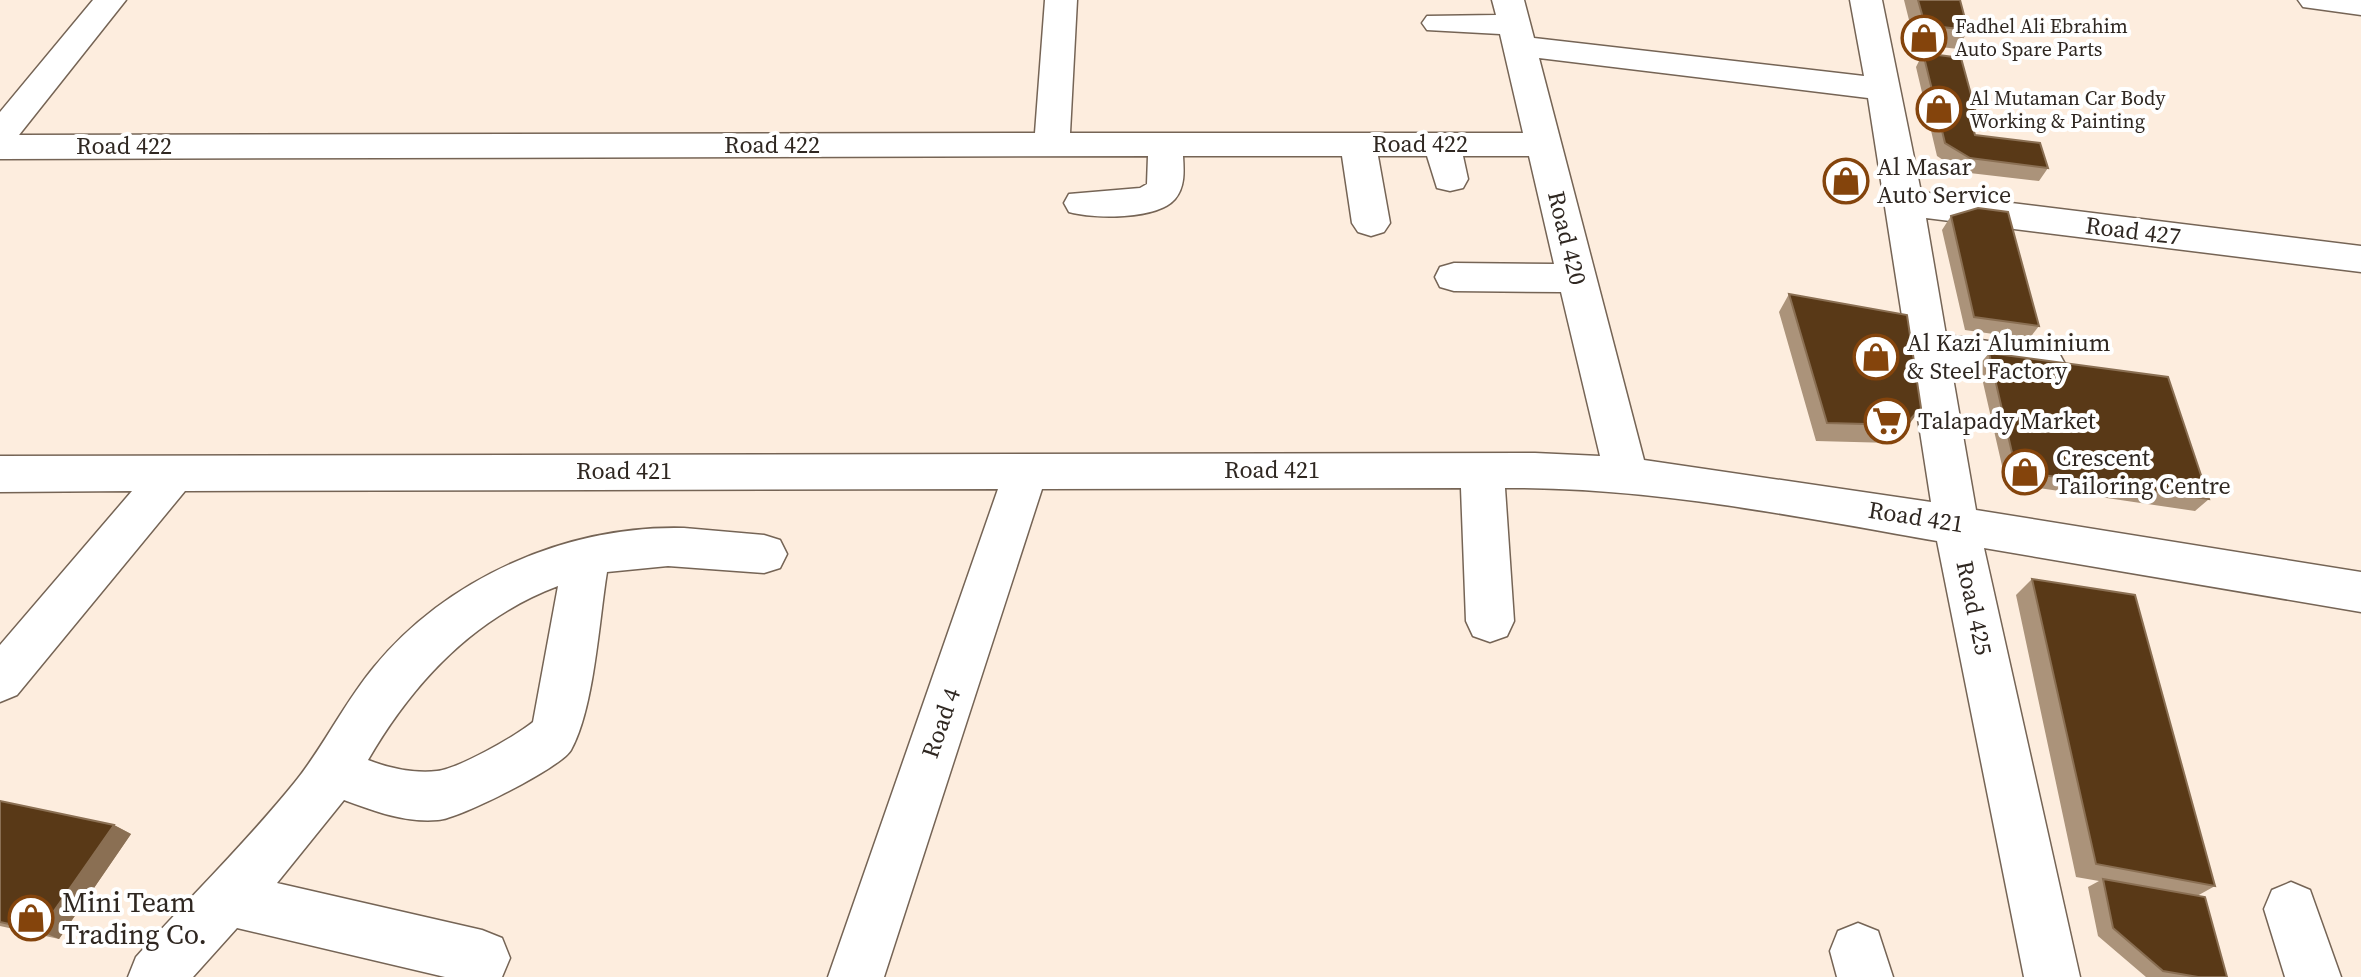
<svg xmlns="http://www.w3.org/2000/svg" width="2361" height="977" font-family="'Source Serif 4',serif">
<rect width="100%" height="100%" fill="#fdedde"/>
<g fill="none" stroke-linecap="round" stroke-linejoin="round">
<!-- minor casing -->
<g stroke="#756455" stroke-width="3">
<path id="minor" d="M93 0H126L19 135 1035 133 1045 0H1077L1070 133H1523L1500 34 1427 30 1422 23 1427 16 1496 15 1492 0H1524L1534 38 1864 76 1850 0H1882L1921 192 2361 246V272L1926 218 1946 335 2045 349 2059 353 2065 364 2059 375 2045 379 1951 366 1976 510 2361 572V612L1984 548 2080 977H2024L1937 541C1794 516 1651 487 1505 488L1514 621 1507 636 1490 642 1473 636 1466 621 1461 488 1042 489 884 977H828L998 489 185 491 17 695 0 702V645L132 491 0 492V456L1535 453 1600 456 1561 292 1454 291 1440 287 1435 277 1440 267 1454 263 1554 264 1529 156H1463L1468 179 1463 188 1450 191 1437 188 1427 156H1378L1390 223 1384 232 1371 236 1358 232 1352 223 1342 156H1183C1184 172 1185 187 1175 199 1157 220 1093 219 1069 212L1064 203 1069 194 1140 188 1147 184 1148 156 0 159V112ZM1539 58 1868 98 1931 502 1644 460Z
M2298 0H2361V15L2303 7Z
M684 528 764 535 780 540 787 554 780 568 764 573 668 566 607 572C599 621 594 709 571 750 562 767 459 819 438 820 405 823 374 811 344 800L277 883 482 930 502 938 510 958 502 977H445L237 928 193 977H128L136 957C189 898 245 844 295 782 324 746 344 703 374 667 448 577 568 525 684 528ZM558 586 533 722C516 736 458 769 437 771 416 774 388 768 368 760 412 684 473 618 558 586Z
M2291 882 2310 890 2341 977H2285L2264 909 2272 890Z
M1858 923 1878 931 1893 977H1837L1830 951 1838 931Z"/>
</g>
<!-- minor -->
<use href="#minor" fill="#fff" fill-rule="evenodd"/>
</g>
<!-- wall -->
<path fill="#ab937a" d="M1904 0H1960L1968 30 1958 49 1915 44Z
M1923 53 1978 120 1973 128 1975 135 2048 168 2039 181 1961 172 1937 156 1916 67Z
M1951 216 2039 326 2029 339 1965 330 1942 230Z
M1789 294 1908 426 1892 443 1816 441 1779 312Z
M1989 353 2209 499 2195 511 2025 486 2003 470 1979 365Z
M2032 579 2215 886 2197 896 2227 977H2146L2098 936 2088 887 2099 881 2076 877 2016 595Z
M0 801 114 825 131 834 59 939 0 926Z"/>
<!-- shaded-wall -->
<path fill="#8a6f53" d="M1921 408 1908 426 1892 443 1905 425Z
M114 825 131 834 59 939 40 931Z"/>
<!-- building -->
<path fill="#593917" stroke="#8a6f53" stroke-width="2" d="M1918 0H1960L1968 30 1925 25Z
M1923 53 1961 58 1978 120H1971L1975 135 2040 143 2048 168 1970 158 1945 143Z
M1978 208 2008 212 2039 326 1974 317 1951 216Z
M1789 294 1907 315 1921 408 1905 425 1827 423Z
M1989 353 2168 377 2209 499 2036 474 2013 457Z
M2032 579 2135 595 2215 886 2096 864Z
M0 801 114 825 40 931 0 922Z
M2103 879 2205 897 2227 977H2198L2163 971 2113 928Z"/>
<!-- icons -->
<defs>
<g id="shop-ring" transform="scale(2.3)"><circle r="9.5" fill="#fff" stroke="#84440c" stroke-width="1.5"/><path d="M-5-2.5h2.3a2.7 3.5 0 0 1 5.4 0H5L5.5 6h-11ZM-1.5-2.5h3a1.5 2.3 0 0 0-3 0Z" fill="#84440c"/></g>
<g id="supermarket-ring" transform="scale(2.3)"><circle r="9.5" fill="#fff" stroke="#84440c" stroke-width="1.5"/><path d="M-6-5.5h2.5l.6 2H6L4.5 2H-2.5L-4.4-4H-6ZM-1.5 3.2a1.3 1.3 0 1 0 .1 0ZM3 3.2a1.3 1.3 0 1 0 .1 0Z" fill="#84440c"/></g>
</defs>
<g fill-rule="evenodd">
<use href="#shop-ring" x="1924" y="38"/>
<use href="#shop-ring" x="1939" y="109"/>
<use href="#shop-ring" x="1846" y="181"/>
<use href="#shop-ring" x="1876" y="357"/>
<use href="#supermarket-ring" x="1887" y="421"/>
<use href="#shop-ring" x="2025" y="472"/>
<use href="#shop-ring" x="31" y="918"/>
</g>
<g text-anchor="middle" stroke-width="8" stroke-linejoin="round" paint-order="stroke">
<!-- far-poi labels -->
<g font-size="20" fill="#2f2721" stroke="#fff" text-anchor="start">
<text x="1955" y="33">Fadhel Ali Ebrahim<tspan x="1955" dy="23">Auto Spare Parts</tspan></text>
<text x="1970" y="105">Al Mutaman Car Body<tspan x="1970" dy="23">Working &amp; Painting</tspan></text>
</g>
<!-- street labels -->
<g font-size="24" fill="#2f2721" stroke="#fff">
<text x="1420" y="152">Road 422</text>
<text x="772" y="153">Road 422</text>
<text x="124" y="154">Road 422</text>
<text transform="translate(2133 231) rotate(7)" y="8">Road 427</text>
<text transform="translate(1567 238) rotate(76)" y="8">Road 420</text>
<text x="1272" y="478">Road 421</text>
<text x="624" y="479">Road 421</text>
<text transform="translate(1916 517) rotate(9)" y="8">Road 421</text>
<text transform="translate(1974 608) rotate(78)" y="8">Road 425</text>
<text transform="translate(941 723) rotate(-71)" y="8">Road 4</text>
</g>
<!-- poi labels -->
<g font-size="24" fill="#2f2721" stroke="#fff" text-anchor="start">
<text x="1877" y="175">Al Masar<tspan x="1877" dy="28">Auto Service</tspan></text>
<text x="1907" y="351">Al Kazi Aluminium<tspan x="1907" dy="28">&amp; Steel Factory</tspan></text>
<text x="1918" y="429">Talapady Market</text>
<text x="2056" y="466">Crescent<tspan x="2056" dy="28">Tailoring Centre</tspan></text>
</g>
<!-- near-poi labels -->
<g font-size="28" fill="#2f2721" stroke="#fff" text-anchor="start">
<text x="62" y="912">Mini Team<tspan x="62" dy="32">Trading Co.</tspan></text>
</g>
</g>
</svg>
